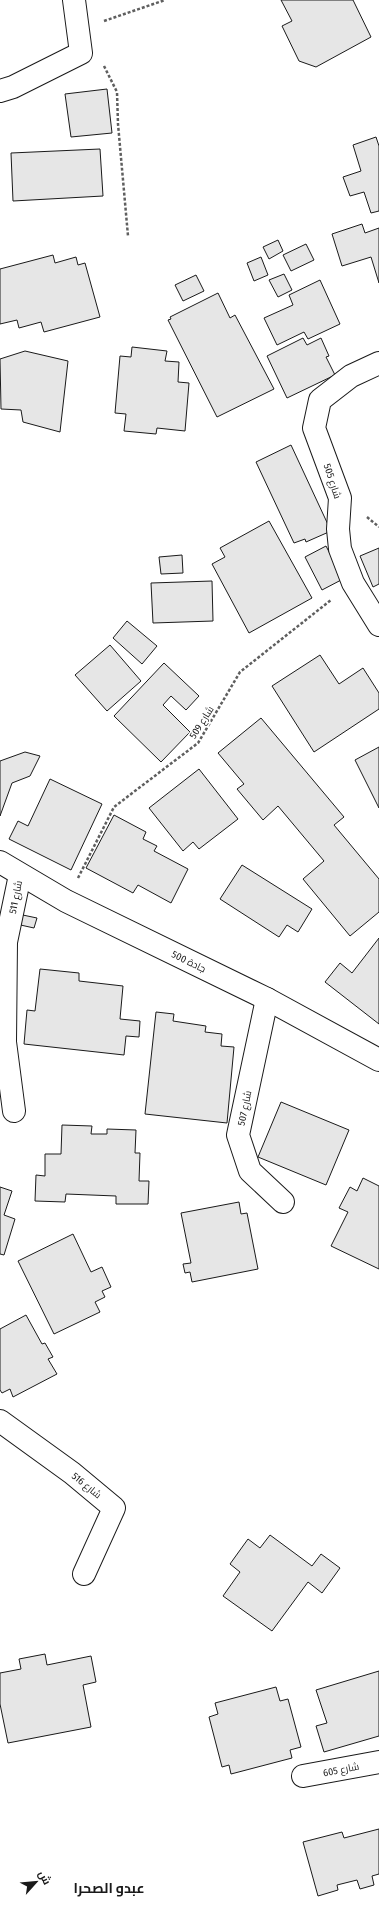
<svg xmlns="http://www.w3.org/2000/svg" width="379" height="1918" font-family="'Fira Sans Condensed',Cairo,sans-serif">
<rect width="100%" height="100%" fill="#fff"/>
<!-- building -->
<path fill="#e6e6e6" stroke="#1a1a1a" d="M281 0H353L371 37 316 67 299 61 282 26 292 21Z
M107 89 112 133 71 137 65 94Z
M376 137 379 146V211L371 213 364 192 350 196 343 177 361 171 353 145Z
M100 149 103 196 13 201 11 153Z
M362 224 365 233 379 228V283L371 257 342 266 332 234Z
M278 240 283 251 269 259 263 247Z
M306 244 314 260 291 271 283 255Z
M53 255 55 263 76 257 78 265 85 263 100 317 44 332 41 322 19 328 17 320 0 324V269Z
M261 257 268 275 254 281 247 263Z
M284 274 292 290 278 297 269 280Z
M196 275 204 291 183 301 175 285Z
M320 280 340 324 308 339 304 332 277 345 264 318 293 305 289 295Z
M218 293 230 318 235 315 274 389 217 417 168 320 171 319 170 317Z
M303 338 307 345 321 338 329 356 326 357 335 375 287 398 267 356Z
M132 347 167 351 165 361 179 362 178 382 189 383 185 431 157 428 156 434 124 431 126 414 115 413 120 356 131 357Z
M25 351 68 361 60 432 23 422 21 410 1 409 0 359Z
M291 445 331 531 306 542 305 539 294 543 256 462Z
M269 521 312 598 249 633 212 564 225 557 220 548Z
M326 546 343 579 322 590 305 557Z
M379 548V584L373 587 360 556Z
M182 555 183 573 161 574 159 557Z
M212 581 213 621 153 623 151 583Z
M127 621 157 646 142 664 113 638Z
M110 645 141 681 107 711 75 675Z
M320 655 339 684 363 668 379 693V709L314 752 272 686Z
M164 663 199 696 186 710 171 696 163 705 190 732 161 762 114 716Z
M261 718 344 817 334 825 379 879V912L350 936 303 879 324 861 278 806 263 820 237 789 244 784 218 753Z
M379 747V808L355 760Z
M25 752 40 756 30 776 12 783 0 816V761Z
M199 769 238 819 199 849 193 842 183 851 149 808Z
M50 779 102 804 71 870 9 839 18 821 28 826Z
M114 815 146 832 143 839 157 846 154 851 188 869 171 903 138 885 133 893 86 868Z
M242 865 312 909 298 932 287 925 279 937 220 899Z
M18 914 37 918 34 928 16 924Z
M379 938V1024L325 982 340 963 352 973Z
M40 969 79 973V981L123 986 120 1019 140 1021 139 1037 126 1036 124 1055 24 1044 27 1010 35 1011Z
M156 1012 174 1014 173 1021 206 1026 205 1032 222 1034 221 1046 234 1047 227 1123 145 1114Z
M281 1102 349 1130 326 1185 258 1157Z
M62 1125 92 1126 91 1134H107V1129L136 1130 135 1153H140L139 1181H149L148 1204H116V1196L66 1194 65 1202 35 1201 36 1175 45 1176V1154H61Z
M363 1178 379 1186V1269L331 1246 348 1212 339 1208 350 1187 357 1191Z
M0 1187 12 1191 4 1215 15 1219 4 1255 0 1254Z
M239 1202 241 1214 247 1213 258 1269 192 1282 190 1272 185 1273 183 1264 191 1263 181 1213Z
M73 1234 91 1272 102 1267 111 1287 102 1291 105 1297 95 1302 100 1312 54 1334 18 1261Z
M26 1315 42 1344 45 1343 53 1357 48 1359 57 1374 13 1397 10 1389 2 1393 0 1390V1329Z
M270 1535 312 1566 321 1554 340 1568 322 1593 308 1582 272 1631 223 1596 240 1572 230 1564 248 1539 260 1548Z
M45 1654 47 1665 91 1656 96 1682 83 1685 91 1727 8 1743 0 1704V1673L21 1669 19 1659Z
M379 1671V1736L324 1752 316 1726 327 1723 316 1690Z
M276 1687 280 1701 288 1699 301 1747 290 1750 292 1758 231 1774 229 1765 222 1767 209 1717 218 1714 215 1703Z
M379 1829V1874L372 1876 374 1885 360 1889 357 1880 337 1885 338 1890 318 1896 303 1842 342 1832 344 1838Z"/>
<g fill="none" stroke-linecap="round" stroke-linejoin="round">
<!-- minor casing -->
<g stroke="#1a1a1a" stroke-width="24">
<path id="minor" d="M0 91 13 87 81 53 74 0
M379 363 351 376 320 400 314 428 340 498 338 529 340 549 353 583 379 625
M267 999 238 1135 250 1171 283 1202
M14 1111 5 1042 6 942 20 875
M0 1421 72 1473 114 1508 84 1574
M303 1776 379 1762"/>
</g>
<!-- major casing -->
<g stroke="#1a1a1a" stroke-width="24">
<path id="major" d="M0 862 66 901 267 999 379 1060"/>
</g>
<!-- path -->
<path stroke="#5f5f5f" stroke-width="2.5" stroke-dasharray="3 2" stroke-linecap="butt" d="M104 21 165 0
M104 66 117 92 118 124 128 236
M367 517 379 527
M78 878 114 807 198 743 240 672 331 600"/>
<!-- minor -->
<use href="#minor" stroke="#fff" stroke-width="22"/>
<!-- major -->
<use href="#major" stroke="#fff" stroke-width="22"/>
</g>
<g text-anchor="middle" stroke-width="3" stroke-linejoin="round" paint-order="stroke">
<!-- street labels -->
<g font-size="10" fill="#1a1a1a" stroke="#fff">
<text transform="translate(333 481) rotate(72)" y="4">شارع 505</text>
<text transform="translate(201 722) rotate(-58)" y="4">شارع 509</text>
<text transform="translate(15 897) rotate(-79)" y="4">شارع 511</text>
<text transform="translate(189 961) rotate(26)" y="4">جادة 500</text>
<text transform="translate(244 1108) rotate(-78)" y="4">شارع 507</text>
<text transform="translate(87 1485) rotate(39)" y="4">شارع 516</text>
<text transform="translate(341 1769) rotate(-11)" y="4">شارع 605</text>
</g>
<!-- district labels -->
<g font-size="14" font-weight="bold" fill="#1a1a1a" stroke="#fff">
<text x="109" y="1893">عبدو الصحرا</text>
</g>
</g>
<!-- north arrow -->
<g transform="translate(36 1882) rotate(63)" stroke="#ffffff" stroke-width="3" paint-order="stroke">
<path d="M0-3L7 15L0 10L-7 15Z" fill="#1a1a1a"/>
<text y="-6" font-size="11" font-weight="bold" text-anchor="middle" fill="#1a1a1a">ش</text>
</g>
</svg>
